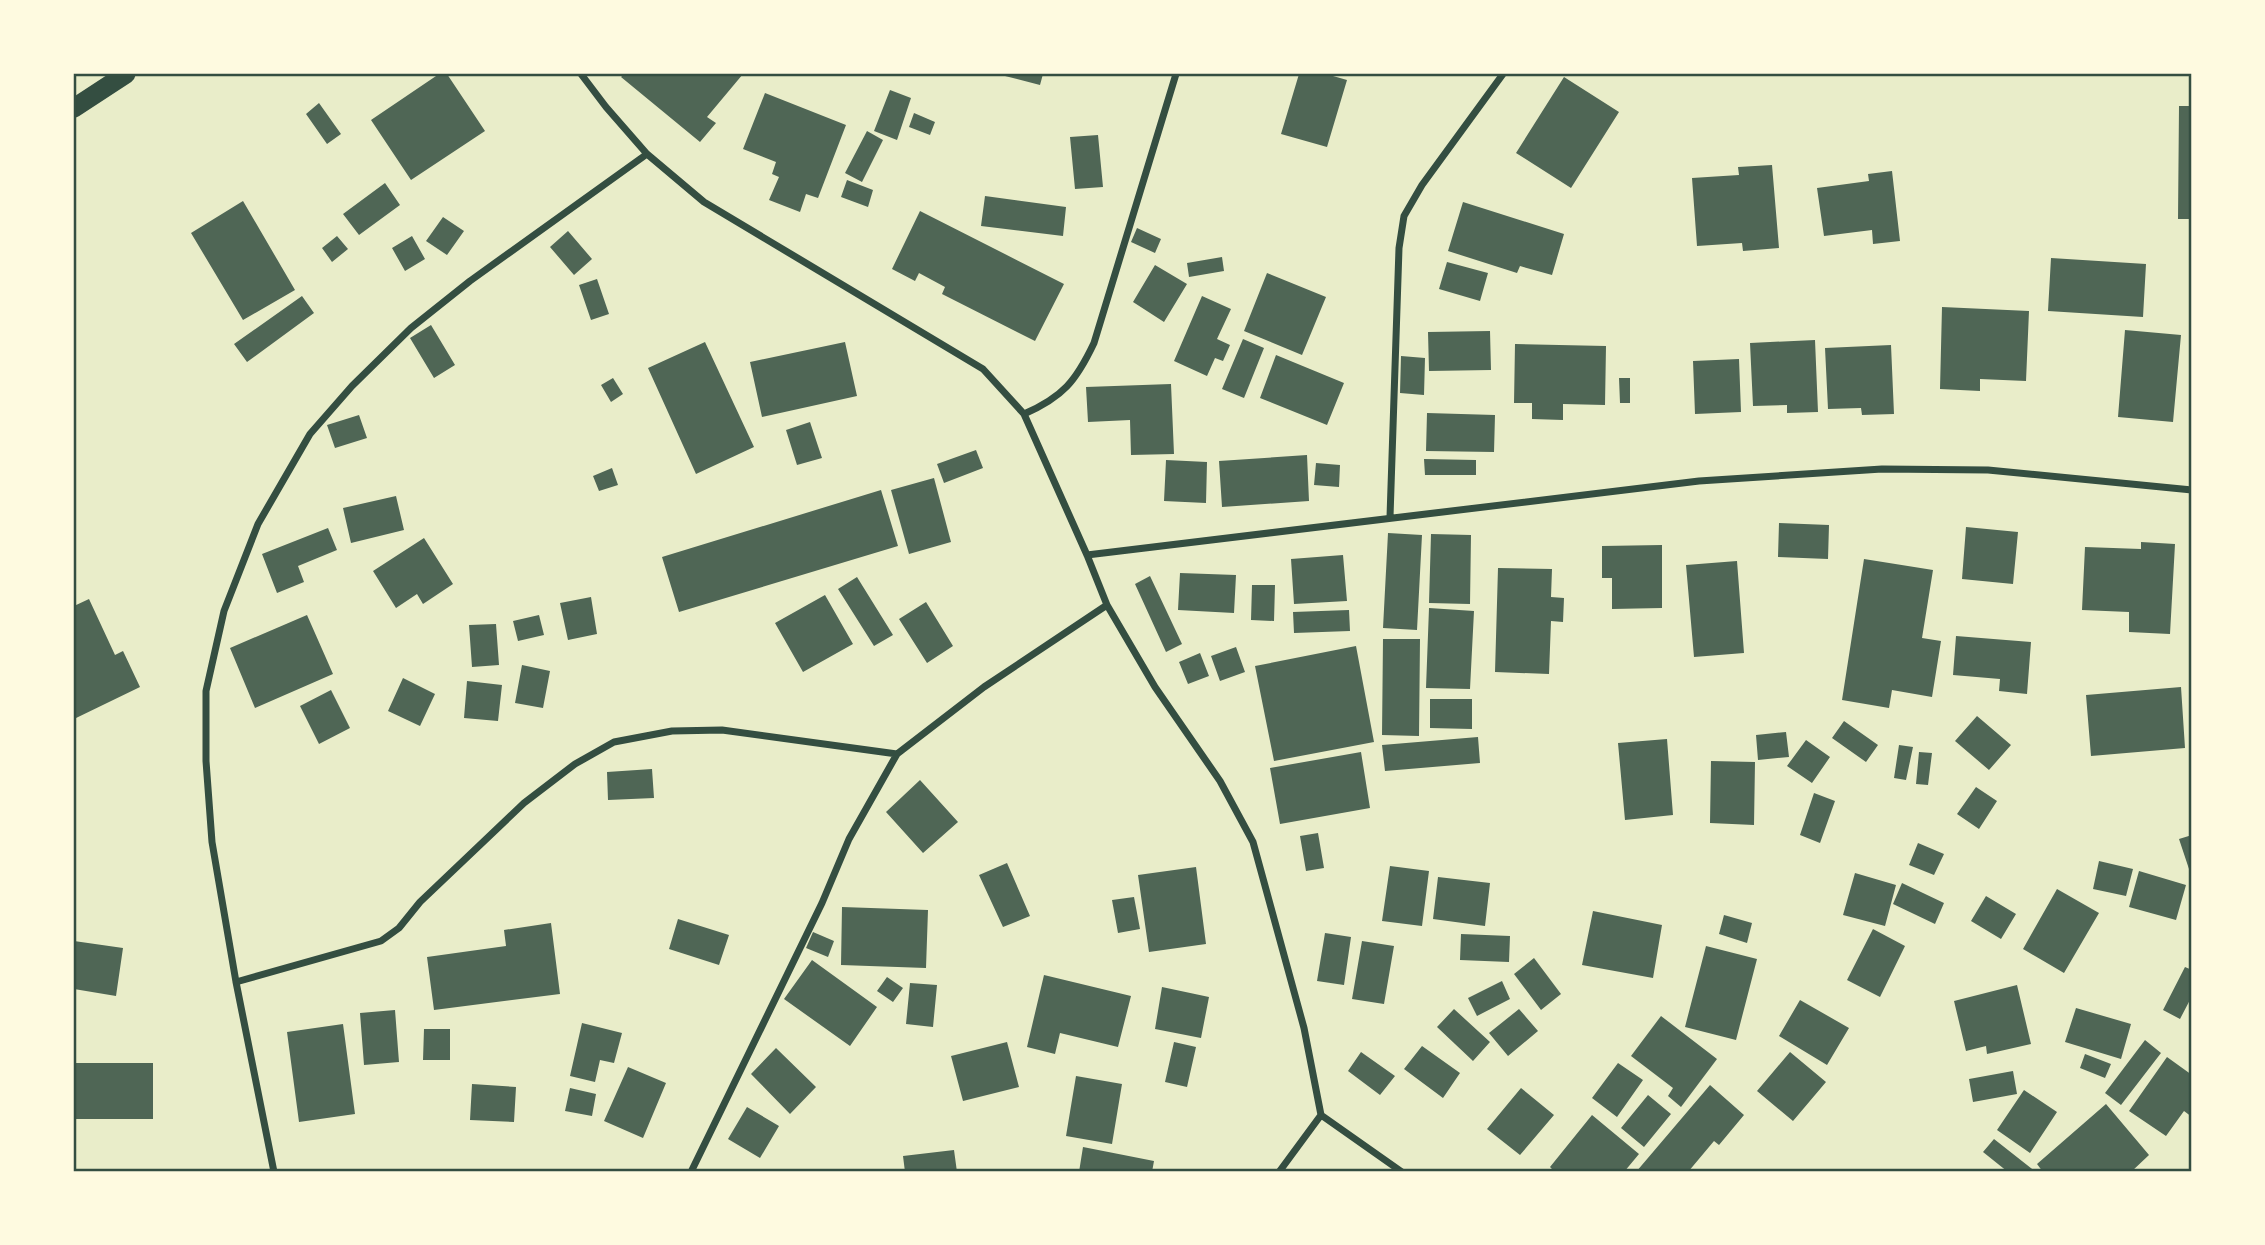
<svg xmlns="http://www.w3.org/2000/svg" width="2265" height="1245" font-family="Arial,sans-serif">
<rect width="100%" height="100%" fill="#e9edc9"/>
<!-- building -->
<path fill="#4f6655" d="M439 74H447L485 131 411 180 371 120Z
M624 74H743L707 117 716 123 700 142 621 77Z
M1006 74H1043L1040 85 1005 76Z
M1299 74H1326L1347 80 1327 147 1281 134Z
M1564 77 1619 112 1571 188 1516 153Z
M890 90 911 98 897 140 874 131Z
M765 93 846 125 818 198 806 194 800 212 769 200 779 177 772 174 776 162 743 149Z
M319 103 341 134 327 144 306 114Z
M2179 106H2192V219H2178Z
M914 113 935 122 930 135 909 127Z
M867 131 883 140 862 182 845 173Z
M1098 135 1103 187 1075 189 1070 137Z
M1772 165 1779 248 1743 251 1742 243 1697 246 1692 178 1739 175 1738 167Z
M1892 171 1900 241 1873 244 1872 230 1824 236 1817 188 1869 181 1868 174Z
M847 180 873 190 868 207 841 197Z
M385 183 400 205 359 235 343 214Z
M985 196 1066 207 1063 236 981 226Z
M243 201 295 290 243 320 191 233Z
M1463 202 1564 234 1552 275 1520 266 1517 273 1448 251Z
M920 211 1064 284 1035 341 942 294 945 287 919 273 915 281 892 269Z
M443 217 464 231 447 255 426 241Z
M1137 228 1161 239 1155 253 1131 242Z
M568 231 592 259 574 275 550 247Z
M337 236 348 249 332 262 322 248Z
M412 236 425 259 405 271 392 248Z
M1222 257 1224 271 1189 277 1187 263Z
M2051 258 2146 264 2143 317 2048 311Z
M1447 262 1488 273 1480 301 1439 289Z
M1155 265 1187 284 1164 322 1133 302Z
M1267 273 1326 297 1302 355 1244 331Z
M597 279 609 314 591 320 579 285Z
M302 296 314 313 247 362 234 344Z
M1202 296 1231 309 1217 339 1230 345 1223 361 1215 358 1207 376 1174 361Z
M1942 307 2029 311 2026 381 1980 379V391L1940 389Z
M431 325 455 365 434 378 410 338Z
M2125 330 2181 335 2173 422 2118 417Z
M1490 331 1491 370 1429 371 1428 332Z
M1243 339 1264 348 1244 398 1222 389Z
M1815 340 1818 412 1787 413V405L1753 406 1750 343Z
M705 342 754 447 696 474 648 368Z
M845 342 857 396 762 417 750 362Z
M1515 344 1606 346 1605 405 1563 404V420L1532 419V403H1514Z
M1891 345 1894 414 1862 415 1861 408 1828 409 1825 348Z
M1276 355 1344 383 1327 425 1260 398Z
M1401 356 1425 358 1424 395 1400 393Z
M1739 359 1741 412 1695 414 1693 361Z
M613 378 623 394 611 402 601 385Z
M1619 378H1630V403H1620Z
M1171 384 1174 454 1131 455 1130 420 1088 422 1086 387Z
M1427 413 1495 415 1494 452 1426 451Z
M359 415 367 438 335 448 327 425Z
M810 422 822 458 797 465 786 430Z
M976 450 983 468 944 483 937 464Z
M1307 455 1309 501 1222 507 1219 461Z
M1424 459 1476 460V475H1425Z
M1166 460 1207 462 1206 503 1164 501Z
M1316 463 1340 465 1339 487 1314 485Z
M612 468 618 485 599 491 593 476Z
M934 478 951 542 909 554 891 490Z
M881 490 898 546 679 612 662 557Z
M396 496 404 530 351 543 343 508Z
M1779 523 1829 525 1828 559 1778 557Z
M1966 527 2018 532 2013 584 1962 579Z
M328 528 337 550 298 566 304 582 277 593 262 554Z
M1388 533 1422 535 1417 630 1383 628Z
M1431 534 1471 535 1470 604 1429 603Z
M424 538 453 584 423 604 417 594 396 608 373 571Z
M2141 542 2175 544 2170 634 2129 632V612L2082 610 2085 547 2141 549Z
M1662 545V608L1612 609V578H1602V546Z
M1343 555 1347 601 1294 604 1291 559Z
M1864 559 1933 570 1922 638 1941 641 1932 697 1892 690 1889 708 1842 700Z
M1737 561 1744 653 1694 657 1686 565Z
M1498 568 1552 569 1551 597 1564 598 1563 622 1551 621 1549 674 1495 672Z
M1180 573 1236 575 1234 613 1178 610Z
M1150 576 1182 644 1166 652 1135 584Z
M857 577 893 635 874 646 838 589Z
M1252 585H1275L1274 621 1251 620Z
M825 595 853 644 803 672 775 623Z
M591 597 597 634 568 640 560 603Z
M89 599 115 655 123 651 140 687 74 719V606Z
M926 602 953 646 927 663 899 619Z
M1429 608 1474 611 1470 689 1426 688Z
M1349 610 1350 631 1294 633 1293 612Z
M307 615 333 674 255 708 230 648Z
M539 615 544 635 518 641 513 621Z
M496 624 499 665 472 667 469 625Z
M1956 636 2031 642 2027 694 1999 691 2000 679 1953 675Z
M1383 639H1420L1419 736 1382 735Z
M1356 646 1374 742 1274 761 1255 666Z
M1236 647 1245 672 1220 681 1211 656Z
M1200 653 1209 676 1188 684 1179 662Z
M522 665 550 671 543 708 515 703Z
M403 678 435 694 420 726 388 711Z
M467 681 502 685 498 721 464 718Z
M2181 687 2185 748 2091 756 2086 695Z
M331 690 350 728 319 744 300 706Z
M1430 699H1472V729L1430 728Z
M1977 716 2011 745 1989 770 1955 741Z
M1844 721 1878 745 1866 762 1832 738Z
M1786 732 1789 757 1758 760 1756 735Z
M1478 737 1480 763 1385 771 1382 745Z
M1667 739 1673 815 1625 820 1618 743Z
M1806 740 1830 757 1812 783 1787 766Z
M1899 745 1913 747 1906 780 1894 778Z
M1361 752 1370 808 1280 824 1270 768Z
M1919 752 1932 753 1928 785 1916 784Z
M1711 761 1755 762 1754 825 1710 823Z
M652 769 654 798 608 800 607 772Z
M920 780 958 822 923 853 886 812Z
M1976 787 1997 801 1979 829 1957 814Z
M1814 793 1835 801 1820 843 1800 835Z
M1318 833 1324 868 1306 871 1300 836Z
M2192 835V868L2189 869 2179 839Z
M1918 843 1944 854 1934 875 1909 865Z
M2099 861 2133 869 2126 896 2093 889Z
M1007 863 1030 916 1003 927 979 875Z
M1390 866 1429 871 1422 926 1382 921Z
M1196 867 1206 944 1149 952 1138 875Z
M2139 871 2186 885 2176 920 2129 907Z
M1855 873 1896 885 1885 926 1843 915Z
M1438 877 1490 883 1485 926 1433 919Z
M1902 883 1944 903 1935 924 1893 904Z
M2057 889 2099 913 2064 973 2023 949Z
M1986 896 2016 914 2001 939 1971 921Z
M1134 897 1140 929 1118 933 1112 900Z
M842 907 928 910 926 968 841 965Z
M1593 911 1662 925 1653 978 1582 965Z
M1724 915 1752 923 1747 943 1719 934Z
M678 919 729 935 719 965 669 949Z
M551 923 560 994 434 1010 427 957 506 946 504 930Z
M1873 929 1905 946 1880 997 1847 980Z
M813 932 834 941 828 957 806 948Z
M1325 933 1351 937 1344 985 1317 981Z
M1461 934 1510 936 1509 962 1460 960Z
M74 941 123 948 116 996 74 989Z
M1362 941 1394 946 1384 1004 1352 999Z
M1706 946 1757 959 1736 1040 1685 1027Z
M1534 958 1561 994 1541 1010 1514 974Z
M812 960 877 1007 850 1046 784 999Z
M2185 967 2192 970V996L2180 1019 2163 1010Z
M1044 975 1131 996 1118 1047 1060 1033 1055 1054 1027 1047Z
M887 977 903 988 893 1002 877 991Z
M1502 981 1510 999 1477 1016 1468 998Z
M910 983 937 985 933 1027 906 1024Z
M2017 985 2031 1044 1987 1054 1986 1046 1966 1051 1954 1001Z
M1162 987 1209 997 1201 1038 1155 1029Z
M1800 1000 1849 1028 1827 1065 1779 1036Z
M2076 1008 2131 1024 2121 1059 2065 1042Z
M1454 1009 1490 1042 1473 1061 1437 1027Z
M1519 1009 1538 1031 1508 1056 1489 1033Z
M395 1010 399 1062 364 1065 360 1013Z
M1661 1016 1717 1059 1681 1107 1668 1096 1673 1088 1631 1056Z
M582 1023 622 1033 614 1063 600 1060 595 1082 570 1076Z
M343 1024 355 1114 299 1122 287 1032Z
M424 1029H450V1060H423Z
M2145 1040 2161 1053 2121 1105 2105 1093Z
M1007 1042 1019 1087 963 1101 951 1056Z
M1174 1042 1196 1047 1187 1087 1165 1082Z
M1422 1046 1460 1073 1443 1098 1404 1069Z
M776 1048 816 1087 790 1114 751 1074Z
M1361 1052 1395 1076 1380 1095 1348 1071Z
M1790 1052 1826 1082 1793 1121 1757 1091Z
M2085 1054 2111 1064 2105 1078 2080 1068Z
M2167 1057 2192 1075V1117L2184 1111 2166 1136 2129 1111Z
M74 1063H153V1119H74Z
M1618 1063 1643 1080 1617 1117 1592 1098Z
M628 1067 666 1083 643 1138 604 1121Z
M2013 1071 2017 1094 1973 1102 1969 1079Z
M1076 1076 1122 1084 1112 1144 1066 1136Z
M472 1084 516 1087 514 1122 470 1120Z
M1710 1085 1744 1115 1719 1145 1714 1141 1688 1172H1636Z
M570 1088 596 1094 592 1116 565 1111Z
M1521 1088 1554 1115 1520 1155 1487 1129Z
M2024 1090 2057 1112 2030 1153 1997 1130Z
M1648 1095 1671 1114 1644 1147 1621 1128Z
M2106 1104 2149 1155 2131 1172H2043L2037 1164Z
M747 1107 779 1126 760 1158 728 1139Z
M1592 1115 1639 1154 1624 1172H1555L1550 1167Z
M1994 1139 2036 1172H2008L1983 1152Z
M1083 1147 1154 1161 1152 1172H1079Z
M954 1150 957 1172H905L903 1156Z"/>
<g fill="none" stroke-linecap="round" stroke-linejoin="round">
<!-- minor -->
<path stroke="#344e41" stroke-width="7" d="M581 74 606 107 647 154 704 202 983 369 1024 414 1087 555 1107 605 1155 687 1220 781 1253 842 1304 1028 1321 1115 1279 1172
M1024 414C1063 397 1076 381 1094 343L1176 74
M1390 517 1399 248 1404 216 1422 185 1503 74
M1087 555 1699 481 1882 469 1988 470 2192 490
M236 982 381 941 399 928 420 902 524 803 575 764 614 742 672 731 722 730 897 754
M1321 1115 1402 1172
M274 1172 236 982 212 842 206 761V691L224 611 258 524 310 434 352 386 411 328 470 281 647 154
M691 1172 822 903 849 839 897 754 984 687 1107 605"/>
<!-- trunk -->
<path stroke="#344e41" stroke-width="19" d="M74 108 126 74"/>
</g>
<!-- border -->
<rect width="2265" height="1245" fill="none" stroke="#fefae0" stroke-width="150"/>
<rect x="75" y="75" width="2115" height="1095" fill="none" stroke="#344e41" stroke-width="2.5"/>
</svg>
